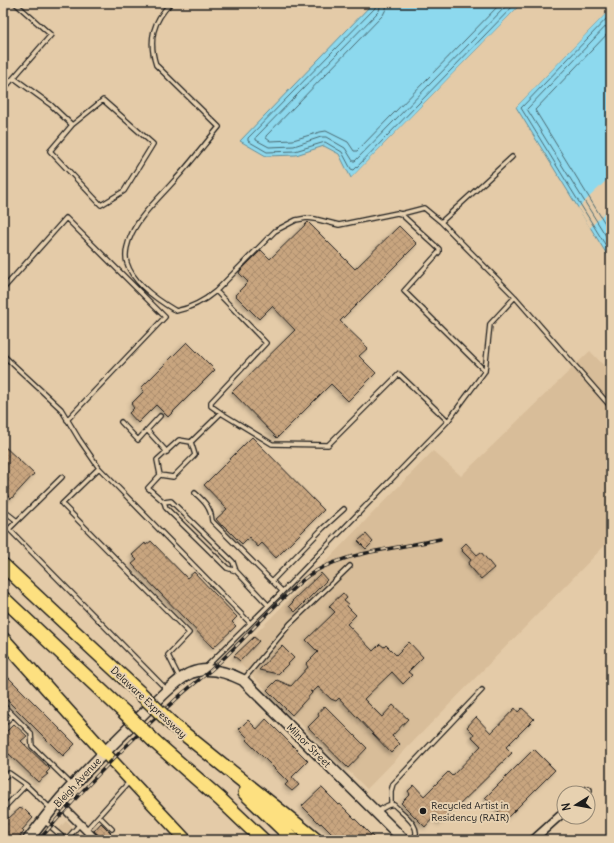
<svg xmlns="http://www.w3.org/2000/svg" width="614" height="843" font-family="Delius,sans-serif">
<defs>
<pattern id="building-cross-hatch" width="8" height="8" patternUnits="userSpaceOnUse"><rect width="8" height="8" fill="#c8a57f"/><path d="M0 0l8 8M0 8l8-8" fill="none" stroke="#ab8d6d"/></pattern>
<filter id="shadow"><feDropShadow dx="-2" dy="2" stdDeviation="2" flood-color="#0004"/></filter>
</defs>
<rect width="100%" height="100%" fill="#e4cba8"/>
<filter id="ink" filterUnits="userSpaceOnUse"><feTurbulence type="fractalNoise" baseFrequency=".025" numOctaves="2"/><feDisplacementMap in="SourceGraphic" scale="8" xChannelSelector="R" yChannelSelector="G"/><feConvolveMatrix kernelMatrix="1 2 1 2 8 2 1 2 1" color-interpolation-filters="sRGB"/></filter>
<g filter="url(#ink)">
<!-- built -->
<path fill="#d8bd99" d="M590 351 611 373V539L367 789 233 657 433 451 461 476Z
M66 821 84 840H49Z"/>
<!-- water -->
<path fill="#8dd9ee" stroke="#608d9a" d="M373 3H522L351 178 339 154 324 146 296 155 266 156 240 141Z
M611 8V261L516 107Z"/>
<!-- pier -->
<path fill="#e4cba8" d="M522 3H524L523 4 354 178H351Z
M611 6V8L514 109V106Z
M611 176V206L590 228 578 208Z"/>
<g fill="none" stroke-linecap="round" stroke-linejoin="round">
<!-- shore -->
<path stroke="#496870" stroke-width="1" d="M376 3 375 8 248 138V141L267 152 295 151 325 142 342 152 351 169 354 170 516 3
M381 3 379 11 256 137V140L269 147 294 146 321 137H326L345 148 353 161H355L509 3
M387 3 386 9 383 15 266 136V138L270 141 293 140 320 132 326 131 348 142 354 151H357L501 3
M611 14 521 108 611 254
M611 21 527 109 611 244
M611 30 535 110 611 233"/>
</g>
<!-- building -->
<path fill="url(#building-cross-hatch)" stroke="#1c1c1c" filter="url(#shadow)" d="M308 222 355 269 399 226 417 244 340 321 368 348 359 356 376 373 348 401 331 384 277 438 232 392 295 330 272 306 259 319 235 295 248 282 239 273 240 271 261 250 270 259Z
M187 342 215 370 168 417 156 405 138 423 129 413 134 408 131 404 144 391 141 388Z
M252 437 324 510 276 558 262 543 258 547 249 537 242 544 223 525 222 526 216 519 227 509 204 485Z
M3 445 34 474 11 499 3 491Z
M366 534 373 542 366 549 358 541Z
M151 541 187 578 194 572 237 617 232 622 236 626 213 648 132 564 137 560 132 555 145 543 146 545Z
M466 543 477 555 481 552 494 568 481 579 468 564 471 560 462 551 463 550 461 548Z
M321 573 327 580 295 612 289 606 293 602 292 601Z
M343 593 347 598 344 601 348 604 347 606 356 615 347 624 373 651 380 644 384 647 386 645 396 655 409 642 423 657 408 672 412 675 403 684 392 672 364 699 382 717 393 705 408 719 392 736 400 744 391 753 339 698 336 701 331 699 318 687 313 692 310 691 312 693 292 715 267 690 277 680 291 686 308 667 306 664 318 652 306 640 335 612 329 606Z
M254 637 259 641 240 661 234 656Z
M282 646 294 658 278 674 259 670Z
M3 672 75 744 63 756 3 696Z
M325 706 367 748 348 768 308 727 319 716 318 714Z
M515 708 518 712 522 708 534 719 506 747 512 753 446 818 440 823 434 817 425 827 401 803 410 794 408 791 414 785 424 796 448 772 452 776 481 746 472 737 474 734 467 727 476 717 491 733Z
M266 719 308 761 292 777 299 785 292 791 285 785 288 782 246 740 248 738 239 729 248 720 257 729Z
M14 724 27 736 21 741 50 769 46 773 48 774 38 782 9 754 3 760V735Z
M534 749 555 770 506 819 485 798Z
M321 788H322L339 805 340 804 376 840H338L321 823 320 824 302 806Z
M20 808 21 809 23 808 33 818 22 830 24 832 16 840H3V818L6 815 9 818Z
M101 823 111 833 104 840 94 831Z"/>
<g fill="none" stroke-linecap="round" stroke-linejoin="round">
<!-- lane casing -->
<g stroke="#1c1c1c" stroke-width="6">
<path id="lane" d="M171 3C153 21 148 40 156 65L219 127C204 145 190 164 174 181 160 197 141 214 132 233 128 241 124 254 127 263 133 283 159 301 176 311 191 308 204 301 216 291
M14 78 51 105 72 125 50 151 101 205 124 191 153 144 103 100 72 125
M3 90 51 35 15 3
M512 157 441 222 515 297
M401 214 424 208 441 222
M3 289 66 218 165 317 67 420
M3 355 61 409 79 439 99 468
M485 371 490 324 515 297 611 407
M121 422 138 440 147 430 167 452
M147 430 160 416
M191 442 221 413 211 406V402L266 343 216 291 275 231 296 220 307 218 315 219 339 225 397 213 401 214 439 249V252L404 291 485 371 448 421 399 374 328 445 272 444 221 413
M160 475 157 460 179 440 191 442
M160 475 173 477 195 455 191 442
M160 475 148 488 164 502
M62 477 9 529 167 690
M195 493C205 502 211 508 212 521L272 581
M3 510 17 521
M236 571 227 568 166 508 164 502 171 501 233 562 236 571 268 605
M282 591 272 581 323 528 344 509
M205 668 280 594 448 421
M180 679 168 655 189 633 62 504 99 468 250 623
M244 679 290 624 350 566
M3 705 31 733 32 746 72 785
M3 725 13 715
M3 779 9 773 26 785
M391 804V791L393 784 482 690
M3 809 26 785 51 809
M377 812C382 809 388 803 394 805 403 814 424 828 413 840
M99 816 112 829
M44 821 66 840
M86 830 129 782
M66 840 80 824"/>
</g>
<!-- street casing -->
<g stroke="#1c1c1c" stroke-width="10">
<path id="street" d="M585 793 588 790
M58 802 96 840
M533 840 564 812"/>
</g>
<!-- secondary casing -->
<g stroke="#1c1c1c" stroke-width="13">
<path id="secondary" d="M28 840C39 826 50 811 62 797 90 766 120 737 149 708 159 699 178 678 191 673 208 666 227 672 243 680L404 840"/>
</g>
<!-- primary casing -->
<g stroke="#1c1c1c" stroke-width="14">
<path id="primary" d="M105 753 186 840"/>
</g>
<!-- highway casing -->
<g stroke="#1c1c1c" stroke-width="16">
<path id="highway" d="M3 565 140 693
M3 598 124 712
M3 639 105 753
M172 724 316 840
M155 742 220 799 263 840
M245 793 294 840"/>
</g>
<!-- lane -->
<use href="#lane" stroke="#e7d1b0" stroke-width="3.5"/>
<!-- street -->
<use href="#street" stroke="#e7d1b0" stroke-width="7"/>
<!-- secondary -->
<use href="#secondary" stroke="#e7d1b0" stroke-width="10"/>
<!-- primary -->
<use href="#primary" stroke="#fde080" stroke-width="11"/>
<!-- highway -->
<use href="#highway" stroke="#fde080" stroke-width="13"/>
<!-- rail casing -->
<g stroke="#1c1c1c" stroke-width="3.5">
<path id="rail" d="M39 840C80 792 125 745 172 703 184 691 198 681 211 670 236 648 258 622 282 599 292 590 302 579 314 572 352 550 398 549 440 539"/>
</g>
<!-- rail -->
<use href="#rail" stroke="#e7d1b0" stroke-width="2" stroke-dasharray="6" stroke-linecap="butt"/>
<!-- highway-bridge casing -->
<g stroke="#1c1c1c" stroke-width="16" stroke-linecap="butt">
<path id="highway-bridge" d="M140 693 172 724
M124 712 155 742"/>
</g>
<!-- highway-bridge -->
<use href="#highway-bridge" stroke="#fde080" stroke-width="13"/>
</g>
</g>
<!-- markers -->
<circle fill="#1c1c1c" stroke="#e7d1b0" stroke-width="1.5" cx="423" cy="811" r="4"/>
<g text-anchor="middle" stroke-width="4" stroke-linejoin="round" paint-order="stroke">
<!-- street labels -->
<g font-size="10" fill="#1c1c1c" stroke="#e7d1b0">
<text transform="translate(149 702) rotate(43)" y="4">Delaware Expressway</text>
<text transform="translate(309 745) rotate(45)" y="4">Milnor Street</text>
<text transform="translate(77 782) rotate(-47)" y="4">Bleigh Avenue</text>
</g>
<!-- poi labels -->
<g font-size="10" fill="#1c1c1c" stroke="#e7d1b0" text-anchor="start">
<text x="431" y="809">Recycled Artist in<tspan x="431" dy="12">Residency (RAIR)</tspan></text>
</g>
</g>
<!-- margin -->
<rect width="614" height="843" fill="none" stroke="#e7d1b0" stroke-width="16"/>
<rect x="8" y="8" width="598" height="827" fill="none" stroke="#1c1c1c" stroke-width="1.5" filter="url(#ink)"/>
<!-- north arrow -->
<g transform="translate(576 805) rotate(259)"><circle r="19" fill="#e7d1b0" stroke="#968975"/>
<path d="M0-3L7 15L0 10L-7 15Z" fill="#1c1c1c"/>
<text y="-6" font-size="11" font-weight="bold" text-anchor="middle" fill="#1c1c1c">N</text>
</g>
</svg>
